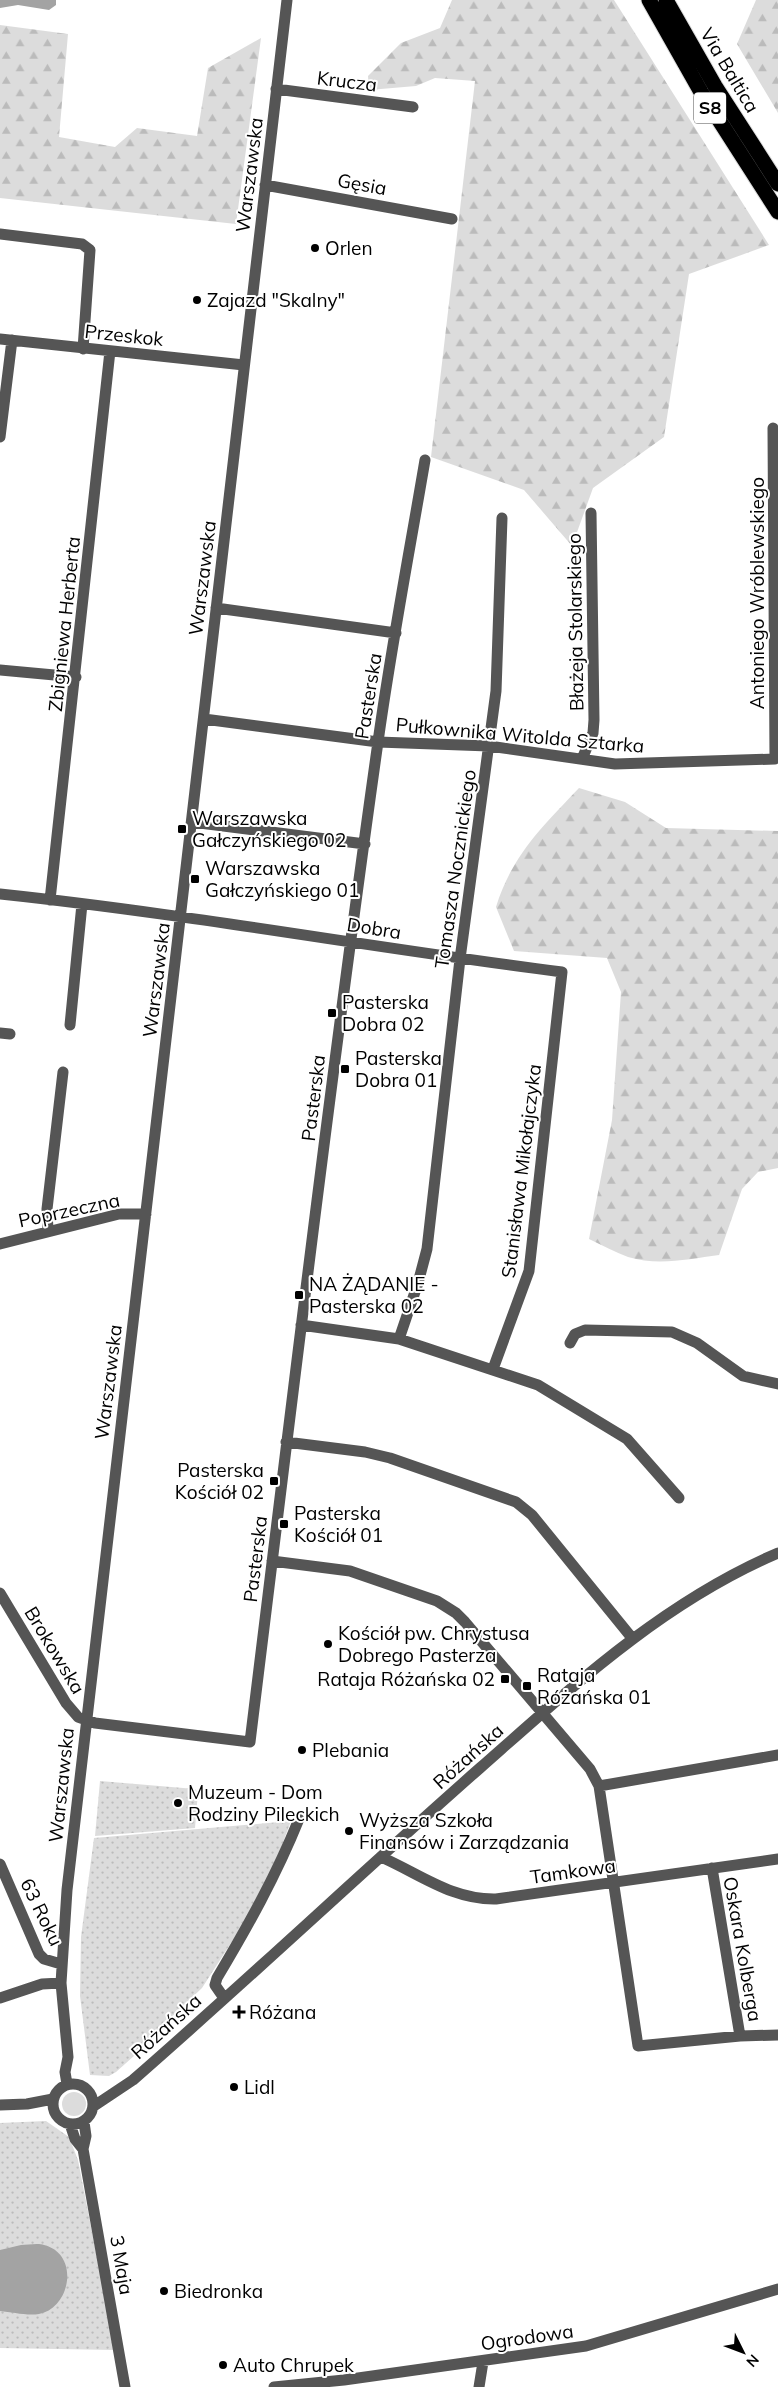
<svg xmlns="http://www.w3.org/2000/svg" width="778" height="2387" font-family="Mulish,sans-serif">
<defs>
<pattern id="forest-firs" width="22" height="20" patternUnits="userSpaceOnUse" patternTransform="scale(1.25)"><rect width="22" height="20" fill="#dcdcdc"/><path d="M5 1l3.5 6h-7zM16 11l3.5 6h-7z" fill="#bbb"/></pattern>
<pattern id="park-dots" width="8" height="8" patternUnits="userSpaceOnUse" patternTransform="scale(1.25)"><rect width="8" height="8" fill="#dcdcdc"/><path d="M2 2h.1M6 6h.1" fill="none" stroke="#bbb" stroke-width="1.8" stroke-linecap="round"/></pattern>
</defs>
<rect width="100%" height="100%" fill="#fff"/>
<!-- grass -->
<path fill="#dcdcdc" d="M62 2104a12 12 0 1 1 24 0a12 12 0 1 1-24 0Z"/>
<!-- forest -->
<path fill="url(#forest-firs)" d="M452 0H614L769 245 689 274 664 437 593 488 572 546 524 490 431 457 475 81 435 78 416 86 369 90 368 76 401 43 440 28Z
M756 0H778V113L737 44Z
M0 25 68 34 59 137 115 147 137 128 197 136 208 68 261 38 236 224 0 198Z
M579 788 625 802 666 828 778 831V1168L758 1172 742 1189 719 1255C689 1259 658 1266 628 1257 615 1252 602 1245 589 1239L612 1120 621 992 607 958 514 951 496 907C512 855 543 826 579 788Z"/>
<!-- park -->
<path fill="url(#park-dots)" d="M100 1781 195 1789 198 1792 195 1828 95 1836Z
M291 1821 273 1869 249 1915 202 1988 162 2026 153 2039 116 2072 109 2076 90 2075 80 1996 81 1937 94 1838Z
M46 2121 69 2137 78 2160 115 2350 0 2348V2123Z"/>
<!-- water -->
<path fill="#a3a3a3" d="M0 0H56V5L49 10 18 5 0 8Z
M21 2245C28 2245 38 2243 44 2245 80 2254 71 2308 39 2314 27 2316 12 2312 0 2311V2250Z"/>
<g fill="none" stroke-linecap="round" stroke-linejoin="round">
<!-- highway casing -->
<g stroke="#dbdbdb" stroke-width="17">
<path id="highway" d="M649 0 701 92 778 212
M666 0 715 86 778 184"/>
</g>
<!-- minor -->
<path stroke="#555" stroke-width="11" d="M276 89 413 107
M265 185 452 219
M0 234 82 244 90 250 83 349
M0 339 244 365
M0 437 12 340
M216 608 396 633
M0 670 76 677
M204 719 378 742 489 746 615 764 775 759 773 428
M582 759 593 733 594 720 591 513
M192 822 365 844
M0 894C188 914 374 948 562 972L529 1271 493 1369
M50 900 110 351
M70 1025 82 904
M0 1033 10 1034
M48 1231 47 1209 63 1072
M0 1244 119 1214H146
M301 1325 399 1339 538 1385 627 1439 679 1498
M399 1339 418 1283 427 1249 460 959 496 691 502 518
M570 1343 575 1334 585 1330 672 1332 697 1343 743 1376 778 1384
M286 1442 365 1452 390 1458 516 1502 532 1515 632 1638
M272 1561 350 1571 437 1601 456 1613 465 1622 590 1769 599 1786 638 2046 740 2036 778 2035
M0 1593 66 1703 78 1717 95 1723 250 1742C291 1409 331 1075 378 742 391 648 409 554 425 460
M599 1786 778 1755
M381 1857C420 1874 452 1900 496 1899L778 1859
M0 1864 39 1954 44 1959 61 1964
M712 1868 740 2036
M0 1998 42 1984 61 1983
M224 1998 215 1985 217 1978C248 1926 276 1876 299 1819
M53 2104a20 20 0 1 1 40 0a20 20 0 1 1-40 0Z
M67 2084 65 2072 68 2057 61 1983 67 1890 287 0
M0 2105 27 2104 53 2099
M94 2106 133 2080C250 1978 363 1871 480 1768 572 1687 663 1602 778 1553
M84 2122 86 2136 83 2149 125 2387
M70 2124 75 2139 83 2149
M274 2387 344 2380 586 2346 778 2289
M479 2387 483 2362"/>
<!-- highway -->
<use href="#highway" stroke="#000" stroke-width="15"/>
</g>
<!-- markers -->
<g fill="#000" stroke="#fff" stroke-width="2">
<circle cx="315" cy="248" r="5"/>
<circle cx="197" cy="300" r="5"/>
<rect x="177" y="824" width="10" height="10" rx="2.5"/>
<rect x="190" y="874" width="10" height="10" rx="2.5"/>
<rect x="327" y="1008" width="10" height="10" rx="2.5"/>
<rect x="340" y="1064" width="10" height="10" rx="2.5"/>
<rect x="294" y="1290" width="10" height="10" rx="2.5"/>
<rect x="269" y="1476" width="10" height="10" rx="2.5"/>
<rect x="279" y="1519" width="10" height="10" rx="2.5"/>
<circle cx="328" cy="1644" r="5"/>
<rect x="500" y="1674" width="10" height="10" rx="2.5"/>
<rect x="522" y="1681" width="10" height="10" rx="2.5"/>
<circle cx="302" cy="1750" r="5"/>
<circle cx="178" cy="1803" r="5"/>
<circle cx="349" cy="1831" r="5"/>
<path d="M236.5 2004.5h5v5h5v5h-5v5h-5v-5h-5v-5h5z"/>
<circle cx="234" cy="2087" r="5"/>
<circle cx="164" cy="2291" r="5"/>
<circle cx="223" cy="2365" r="5"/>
</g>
<g text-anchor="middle" stroke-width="4" stroke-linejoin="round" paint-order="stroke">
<!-- shield labels -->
<rect fill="#fff" stroke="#4c4c4c" stroke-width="1" x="694" y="92.5" width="32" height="31" rx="4"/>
<g font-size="18" font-weight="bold" fill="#000">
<text x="710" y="114">S8</text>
</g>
<!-- street labels -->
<g font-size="19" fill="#000" stroke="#fff">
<text transform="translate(730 70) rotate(59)" y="7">Via Baltica</text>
<text transform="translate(347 81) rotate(7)" y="7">Krucza</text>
<text transform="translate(249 175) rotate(-83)" y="7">Warszawska</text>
<text transform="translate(362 184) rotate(10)" y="7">Gęsia</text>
<text transform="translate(124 335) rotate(6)" y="7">Przeskok</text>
<text transform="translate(202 578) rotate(-83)" y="7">Warszawska</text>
<text transform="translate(757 593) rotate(-90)" y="7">Antoniego Wróblewskiego</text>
<text transform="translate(575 622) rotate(-91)" y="7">Błażeja Stolarskiego</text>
<text transform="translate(64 624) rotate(-84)" y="7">Zbigniewa Herberta</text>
<text transform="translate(368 696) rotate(-81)" y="7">Pasterska</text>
<text transform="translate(520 735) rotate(5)" y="7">Pułkownika Witolda Sztarka</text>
<text transform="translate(455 869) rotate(-82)" y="7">Tomasza Nocznickiego</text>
<text transform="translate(374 928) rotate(9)" y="7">Dobra</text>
<text transform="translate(156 980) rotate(-83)" y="7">Warszawska</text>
<text transform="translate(313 1098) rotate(-83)" y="7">Pasterska</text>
<text transform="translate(521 1171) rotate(-83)" y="7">Stanisława Mikołajczyka</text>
<text transform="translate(69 1210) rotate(-12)" y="7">Poprzeczna</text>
<text transform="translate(108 1382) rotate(-83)" y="7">Warszawska</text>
<text transform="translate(255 1559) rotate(-83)" y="7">Pasterska</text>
<text transform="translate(55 1650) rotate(59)" y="7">Brokowska</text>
<text transform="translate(468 1756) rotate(-42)" y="7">Różańska</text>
<text transform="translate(61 1785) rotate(-84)" y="7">Warszawska</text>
<text transform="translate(573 1871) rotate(-8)" y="7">Tamkowa</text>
<text transform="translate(42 1912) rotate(64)" y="7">63 Roku</text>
<text transform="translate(743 1949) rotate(80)" y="7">Oskara Kolberga</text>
<text transform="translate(166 2026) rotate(-42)" y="7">Różańska</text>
<text transform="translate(122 2265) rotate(80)" y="7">3 Maja</text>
<text transform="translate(527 2337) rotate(-8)" y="7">Ogrodowa</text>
</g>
<!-- poi labels -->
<g font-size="19" fill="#000" stroke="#fff" text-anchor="start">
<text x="325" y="255">Orlen</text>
<text x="207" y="307">Zajazd "Skalny"</text>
<text x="192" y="825">Warszawska<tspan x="192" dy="22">Gałczyńskiego 02</tspan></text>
<text x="205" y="875">Warszawska<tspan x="205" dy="22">Gałczyńskiego 01</tspan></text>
<text x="342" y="1009">Pasterska<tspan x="342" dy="22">Dobra 02</tspan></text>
<text x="355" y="1065">Pasterska<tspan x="355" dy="22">Dobra 01</tspan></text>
<text x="309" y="1291">NA ŻĄDANIE -<tspan x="309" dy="22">Pasterska 02</tspan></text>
<text x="264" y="1477" text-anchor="end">Pasterska<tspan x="264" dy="22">Kościół 02</tspan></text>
<text x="294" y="1520">Pasterska<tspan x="294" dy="22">Kościół 01</tspan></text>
<text x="338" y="1640">Kościół pw. Chrystusa<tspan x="338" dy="22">Dobrego Pasterza</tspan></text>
<text x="537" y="1682">Rataja<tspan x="537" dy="22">Różańska 01</tspan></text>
<text x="495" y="1686" text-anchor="end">Rataja Różańska 02</text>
<text x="312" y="1757">Plebania</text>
<text x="188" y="1799">Muzeum - Dom<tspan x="188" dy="22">Rodziny Pileckich</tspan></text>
<text x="359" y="1827">Wyższa Szkoła<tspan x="359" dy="22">Finansów i Zarządzania</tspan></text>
<text x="249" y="2019">Różana</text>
<text x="244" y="2094">Lidl</text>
<text x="174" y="2298">Biedronka</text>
<text x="233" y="2372">Auto Chrupek</text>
</g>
</g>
<!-- north arrow -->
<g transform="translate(743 2352) rotate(132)" stroke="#ffffff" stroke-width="4" paint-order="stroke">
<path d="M0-4L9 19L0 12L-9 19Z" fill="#000000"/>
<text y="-8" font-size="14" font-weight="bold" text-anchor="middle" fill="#000000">N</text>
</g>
</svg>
